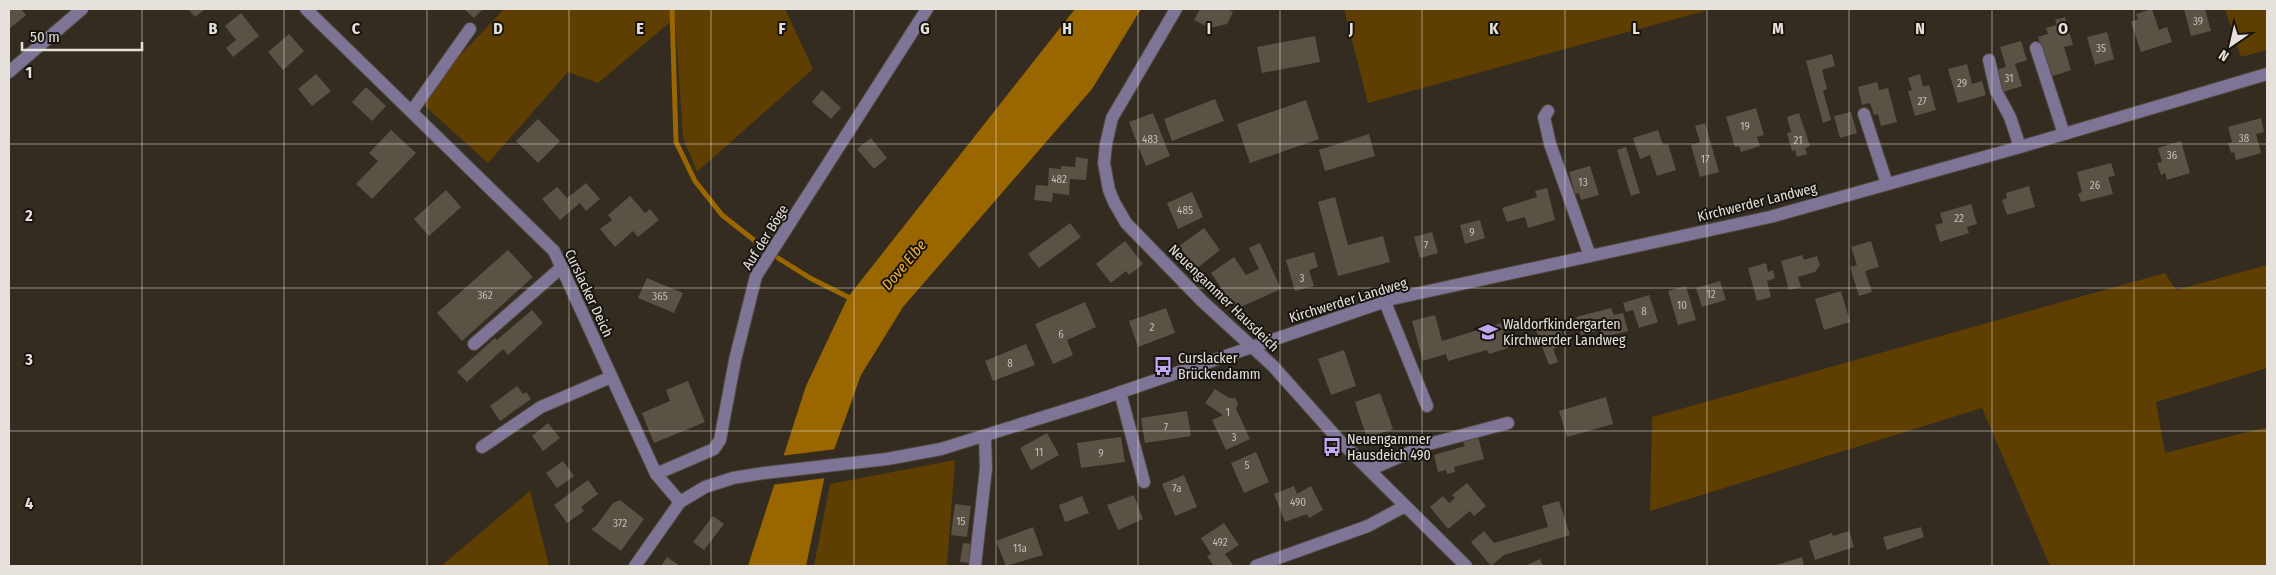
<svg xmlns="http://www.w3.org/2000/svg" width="2276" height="575" font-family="'Fira Sans Condensed',sans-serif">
<rect width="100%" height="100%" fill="#342c20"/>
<!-- green -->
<path fill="#5f3e01" d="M504 9H785L813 69 697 172 683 137 675 18 598 83 568 72 488 163 418 100Z
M1344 9H1712L1368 103Z
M2225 9H2267V50L2241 57Z
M2267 265V368L2156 402 2165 453 2267 427V566H2050L1982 408 1650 511 1652 417 2165 273 2176 290Z
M955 460 947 566H814L830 484Z
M530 491 549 565 547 566H441Z"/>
<!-- water -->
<path fill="#960" d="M1075 9H1141L1092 89 903 307 861 375 825 475 806 566H748L806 386 848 297Z"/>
<!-- pier -->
<path fill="#342c20" d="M837 449 826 478 771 485 780 456Z"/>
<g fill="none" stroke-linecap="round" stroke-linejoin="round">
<!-- stream -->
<path stroke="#960" stroke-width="5" d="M672 9 676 142 695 181 722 215 764 248
M778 258 810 278 852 299"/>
</g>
<!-- building -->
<path fill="#5b5246" d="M9 9H21L26 15 9 29Z
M188 9H205L195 17Z
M464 9H483L474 18Z
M1200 9H1226L1233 12 1227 24 1210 28 1194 20Z
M2152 9 2159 30 2167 27 2172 42 2141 52 2131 22 2138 19 2136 14Z
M2184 9H2205L2211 31 2191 36Z
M241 13 259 36 233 57 226 48 236 40 225 26Z
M2065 17 2073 45 2064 47 2071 70 2050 77 2038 37 2048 34 2046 28 2057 25 2055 20Z
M2107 32 2114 59 2095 65 2087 37Z
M289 34 304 51 283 70 268 52Z
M1315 36 1320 62 1262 73 1257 47Z
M2021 41 2027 60 2015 64 2022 86 2003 92 1996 70 2006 67 2000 47Z
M1832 54 1835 66 1822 70 1827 89 1823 91 1831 120 1823 123 1806 61Z
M1967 64 1972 84 1982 81 1986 95 1958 103 1948 69Z
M316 74 331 91 312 106 298 89Z
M1920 74 1923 87 1929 85 1936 110 1915 116 1908 91 1912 90 1908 78Z
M1877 82 1879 90 1888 88 1897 122 1881 126 1878 114 1874 115 1870 103 1862 105 1858 87Z
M366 87 386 106 372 121 352 102Z
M822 90 841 108 831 119 812 102Z
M1215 99 1224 121 1172 141 1164 119Z
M1306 100 1319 139 1250 163 1237 124Z
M1756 108 1764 135 1757 137 1760 146 1741 152 1739 146 1735 147 1726 117Z
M1851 112 1857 133 1840 138 1834 116Z
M1153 113 1170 156 1146 166 1129 122Z
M1799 113 1810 146 1805 148 1807 154 1797 157 1795 150 1792 151 1787 133 1791 132 1787 117Z
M2261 118 2264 132 2256 134 2261 153 2236 160 2234 152 2231 153 2228 143 2232 142 2228 127Z
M538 119 560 141 538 163 516 141Z
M1705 123 1719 172 1700 177 1691 145 1700 142 1695 126Z
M391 130 416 153 372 199 356 184 378 161 369 153Z
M1658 130 1663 145 1668 144 1676 170 1657 176 1650 155 1640 159 1633 138Z
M1369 134 1375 156 1325 171 1319 150Z
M871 138 887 158 874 169 857 149Z
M2181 141 2190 173 2167 180 2165 173 2161 175 2157 163 2162 162 2158 148Z
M1626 147 1640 193 1631 196 1617 150Z
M1076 157 1088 159 1086 180 1070 179 1069 195 1053 193 1052 202 1034 200 1036 185 1048 186 1049 168 1061 169V166L1075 167Z
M2111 163 2115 176 2108 177 2113 194 2081 202 2078 194 2082 192 2077 172Z
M1590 166 1599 195 1581 200 1579 193 1575 194 1569 172Z
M586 183 600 199 586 211 580 203 560 220 542 199 557 187 567 198Z
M2029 186 2035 207 2007 215 2002 200 2007 198 2006 193Z
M1547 188 1555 220 1528 228 1525 217 1507 222 1502 208 1537 197 1535 191Z
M446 190 461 207 429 236 414 219Z
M1192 192 1203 217 1178 229 1167 203Z
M630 196 645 213 650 209 659 220 638 237 633 231 615 247 600 229 612 220 608 215Z
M1335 197 1348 245 1383 236 1390 262 1338 276 1318 202Z
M1971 204 1977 224 1967 227 1969 233 1940 242 1935 225 1943 223 1940 213Z
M1480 220 1485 238 1465 244 1460 225Z
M1070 223 1081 237 1039 268 1028 254Z
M1204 228 1220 250 1196 269 1179 246Z
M1432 232 1438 253 1420 258 1414 237Z
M1125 241 1143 264 1129 275 1126 271 1111 283 1096 264Z
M1871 241 1879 267 1865 271 1872 292 1859 296 1850 267 1857 265 1851 247Z
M1260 243 1281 289 1236 309 1211 273 1234 257 1246 275 1259 269 1249 248Z
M508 250 533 277 462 341 437 313Z
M1314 252 1318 267 1309 270 1314 286 1295 291 1286 260Z
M1802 255 1804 260 1817 256 1820 265 1815 272 1798 277 1801 287 1789 290 1781 261Z
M1766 263 1768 272 1773 270 1775 278 1767 281 1771 297 1757 301 1748 268Z
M647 278 683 293 674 313 638 298Z
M1720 281 1726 300 1702 307 1696 288Z
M1686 286 1696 320 1678 325 1668 291Z
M1841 291 1850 322 1824 330 1815 299Z
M1649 295 1658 322 1639 328 1633 310 1626 312 1623 303Z
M1085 302 1096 327 1067 340 1073 355 1053 364 1035 324Z
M1166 308 1175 333 1138 347 1129 321Z
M1611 308 1614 315 1623 313 1628 331 1603 337 1601 330 1581 335 1576 317Z
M532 310 543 323 508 355 503 349 467 382 457 372 495 338 497 340Z
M1435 315 1442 341 1501 323 1508 348 1489 354 1487 350 1448 361 1446 354 1423 361 1412 321Z
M1556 318 1566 344 1553 349 1558 362 1549 365 1534 325Z
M1026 344 1035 365 993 381 985 361Z
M1344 350 1356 386 1331 395 1318 359Z
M688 381 705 422 654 443 642 413 670 401 666 390Z
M517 386 523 394 526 392 531 399 500 421 490 406Z
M1215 389 1229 398H1235L1238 403 1236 409 1250 439 1226 450 1212 420 1223 415 1205 403Z
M1380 393 1393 429 1367 438 1355 402Z
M1606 397 1613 424 1567 437 1559 411Z
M1187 411 1191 436 1145 443 1141 418Z
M548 423 560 438 543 451 532 436Z
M1047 433 1059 455 1031 470 1020 448Z
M1121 437 1125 462 1081 468 1077 443Z
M1478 437 1484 459 1454 467 1455 472 1447 474 1446 470 1438 472 1434 455 1465 446 1463 441Z
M1256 452 1269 482 1244 493 1231 463Z
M563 461 574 476 557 488 546 473Z
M1184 475 1197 507 1175 516 1162 484Z
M588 480 598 494 581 507 584 511 567 523 554 505Z
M1467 483 1486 506 1474 516 1470 511 1448 529 1430 507 1443 496 1449 503 1455 498 1452 495Z
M1294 486 1297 494 1311 486 1323 510 1309 518 1307 514 1285 522 1274 494Z
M1134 495 1143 519 1118 530 1107 505Z
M1082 496 1089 513 1065 522 1059 505Z
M620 500 644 519 621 551 591 529 596 526 613 503Z
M1559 501 1570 535 1504 555 1491 566 1471 542 1484 531 1494 543 1548 527 1542 506Z
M955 504 971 506 967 537 951 535Z
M713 516 724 524 704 550 693 542Z
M1224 523 1239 545 1225 554 1233 565 1214 566 1207 556 1211 554 1201 538Z
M1033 527 1043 555 1006 566 996 541Z
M1921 527 1924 537 1887 550 1883 537Z
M1849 531 1854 547 1815 560 1809 541 1832 533 1833 536Z
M963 543 972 544 969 563 960 562Z
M667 557 680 566H661Z
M1802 557 1804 566H1773Z
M1540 559 1543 566H1525Z"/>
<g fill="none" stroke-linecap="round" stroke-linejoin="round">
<!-- minor casing -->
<g stroke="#50493e" stroke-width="14">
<path id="minor" d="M306 9 554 251 656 474 680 502
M1176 9 1112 118 1106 144 1104 163 1109 190 1114 202 1126 223 1202 301 1273 366 1339 440 1466 566
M2036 48 2064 134
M1989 60 1996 91 2010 117 2020 147
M9 72 82 9
M412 111 470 29
M1548 111 1544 117 1550 144 1590 256
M1864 114 1887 184
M1385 302 1427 406
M474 344 562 267
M1120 392 1144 482
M482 447 541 407 611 377
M1369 470 1429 444 1508 423
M656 474 714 449 720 440 735 360 756 276 927 9
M635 566 680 502 705 487 733 478 764 473 887 459 941 449 1092 402 1392 299 1770 217 2020 147 2267 74
M975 566 986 468 985 437
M1256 566 1368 526 1405 506"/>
</g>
<!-- minor -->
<use href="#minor" stroke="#7e7496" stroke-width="12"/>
</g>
<!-- grid -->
<path fill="none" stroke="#e6e1da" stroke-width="1" stroke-opacity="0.55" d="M142 9V566M284 9V566M427 9V566M569 9V566M711 9V566M854 9V566M996 9V566M1138 9V566M1280 9V566M1422 9V566M1565 9V566M1707 9V566M1849 9V566M1992 9V566M2134 9V566M9 144H2267M9 288H2267M9 431H2267"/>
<!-- icons -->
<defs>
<g id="school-bare" transform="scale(1.5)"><path d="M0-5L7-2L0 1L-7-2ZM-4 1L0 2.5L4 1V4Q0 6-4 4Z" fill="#c0a8f4" stroke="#181510" stroke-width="2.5" paint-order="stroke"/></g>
<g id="bus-bare" transform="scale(1.5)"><path d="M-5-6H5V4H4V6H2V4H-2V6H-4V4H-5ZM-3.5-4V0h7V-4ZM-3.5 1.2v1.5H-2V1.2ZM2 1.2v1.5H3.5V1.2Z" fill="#c0a8f4" stroke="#181510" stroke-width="2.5" paint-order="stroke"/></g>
</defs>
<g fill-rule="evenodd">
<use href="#school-bare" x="1488" y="332"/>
<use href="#bus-bare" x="1163" y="366"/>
<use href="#bus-bare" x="1332" y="447"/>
</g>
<g text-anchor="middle" stroke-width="4" stroke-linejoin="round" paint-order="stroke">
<!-- number labels -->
<g font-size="11" fill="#c3bdb5">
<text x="2198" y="25">39</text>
<text x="2101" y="52">35</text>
<text x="2009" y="82">31</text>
<text x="1962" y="87">29</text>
<text x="1922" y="105">27</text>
<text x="1745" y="130">19</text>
<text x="2244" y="142">38</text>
<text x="1150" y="143">483</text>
<text x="1798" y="144">21</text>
<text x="2172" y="159">36</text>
<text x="1705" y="163">17</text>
<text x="1059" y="183">482</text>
<text x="1583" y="186">13</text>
<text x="2095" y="189">26</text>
<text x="1185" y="214">485</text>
<text x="1959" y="222">22</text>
<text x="1472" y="236">9</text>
<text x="1426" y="249">7</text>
<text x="1302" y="282">3</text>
<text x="1711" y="298">12</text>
<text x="485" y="299">362</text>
<text x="660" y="300">365</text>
<text x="1682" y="309">10</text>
<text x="1644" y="315">8</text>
<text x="1152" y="331">2</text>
<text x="1061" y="338">6</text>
<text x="1010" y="367">8</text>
<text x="1228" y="416">1</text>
<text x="1166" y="431">7</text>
<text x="1234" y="441">3</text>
<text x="1039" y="456">11</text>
<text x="1101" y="457">9</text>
<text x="1247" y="469">5</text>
<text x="1177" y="492">7a</text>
<text x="1298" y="506">490</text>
<text x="961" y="525">15</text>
<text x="620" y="527">372</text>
<text x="1220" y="546">492</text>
<text x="1020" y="552">11a</text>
</g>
<!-- street labels -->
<g font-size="14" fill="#e6e1da" stroke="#181510">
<text transform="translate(1757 202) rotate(-14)" y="5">Kirchwerder Landweg</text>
<text transform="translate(765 237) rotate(-58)" y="5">Auf der Böge</text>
<text transform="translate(589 293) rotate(65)" y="5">Curslacker Deich</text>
<text transform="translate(1224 298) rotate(44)" y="5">Neuengammer Hausdeich</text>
<text transform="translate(1348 300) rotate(-17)" y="5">Kirchwerder Landweg</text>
</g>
<!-- poi labels -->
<g font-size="14" fill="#e6e1da" stroke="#181510" text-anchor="start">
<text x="1503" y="329">Waldorfkindergarten<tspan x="1503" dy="16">Kirchwerder Landweg</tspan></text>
<text x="1178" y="363">Curslacker<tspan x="1178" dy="16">Brückendamm</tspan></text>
<text x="1347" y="444">Neuengammer<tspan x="1347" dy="16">Hausdeich 490</tspan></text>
</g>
<!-- water labels -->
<g font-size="15" font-style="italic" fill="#f5b03f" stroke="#181510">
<text transform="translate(904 265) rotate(-50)" y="5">Dove Elbe</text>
</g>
</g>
<g font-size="16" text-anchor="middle" font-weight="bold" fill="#e6e1da" stroke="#181510" stroke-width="4" stroke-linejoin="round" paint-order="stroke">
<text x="213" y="34">B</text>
<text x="356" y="34">C</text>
<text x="498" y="34">D</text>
<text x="640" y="34">E</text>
<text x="782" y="34">F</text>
<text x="925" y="34">G</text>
<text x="1067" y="34">H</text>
<text x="1209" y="34">I</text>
<text x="1351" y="34">J</text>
<text x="1494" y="34">K</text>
<text x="1636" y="34">L</text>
<text x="1778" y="34">M</text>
<text x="1920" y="34">N</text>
<text x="2063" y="34">O</text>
<text x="29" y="78">1</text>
<text x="29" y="221">2</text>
<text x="29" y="365">3</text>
<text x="29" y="509">4</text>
</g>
<!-- border -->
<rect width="2276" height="575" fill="none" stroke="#e6e1da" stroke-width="20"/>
<!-- north arrow -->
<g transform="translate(2231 45) rotate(214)" stroke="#181510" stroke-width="4" paint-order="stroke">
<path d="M0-4L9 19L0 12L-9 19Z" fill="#e6e1da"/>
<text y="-8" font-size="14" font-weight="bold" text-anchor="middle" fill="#e6e1da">N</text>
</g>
<!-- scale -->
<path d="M22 42v8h120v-8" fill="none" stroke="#e6e1da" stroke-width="2.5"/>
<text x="30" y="42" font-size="15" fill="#e6e1da" stroke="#181510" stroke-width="4" paint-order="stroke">50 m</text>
</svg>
